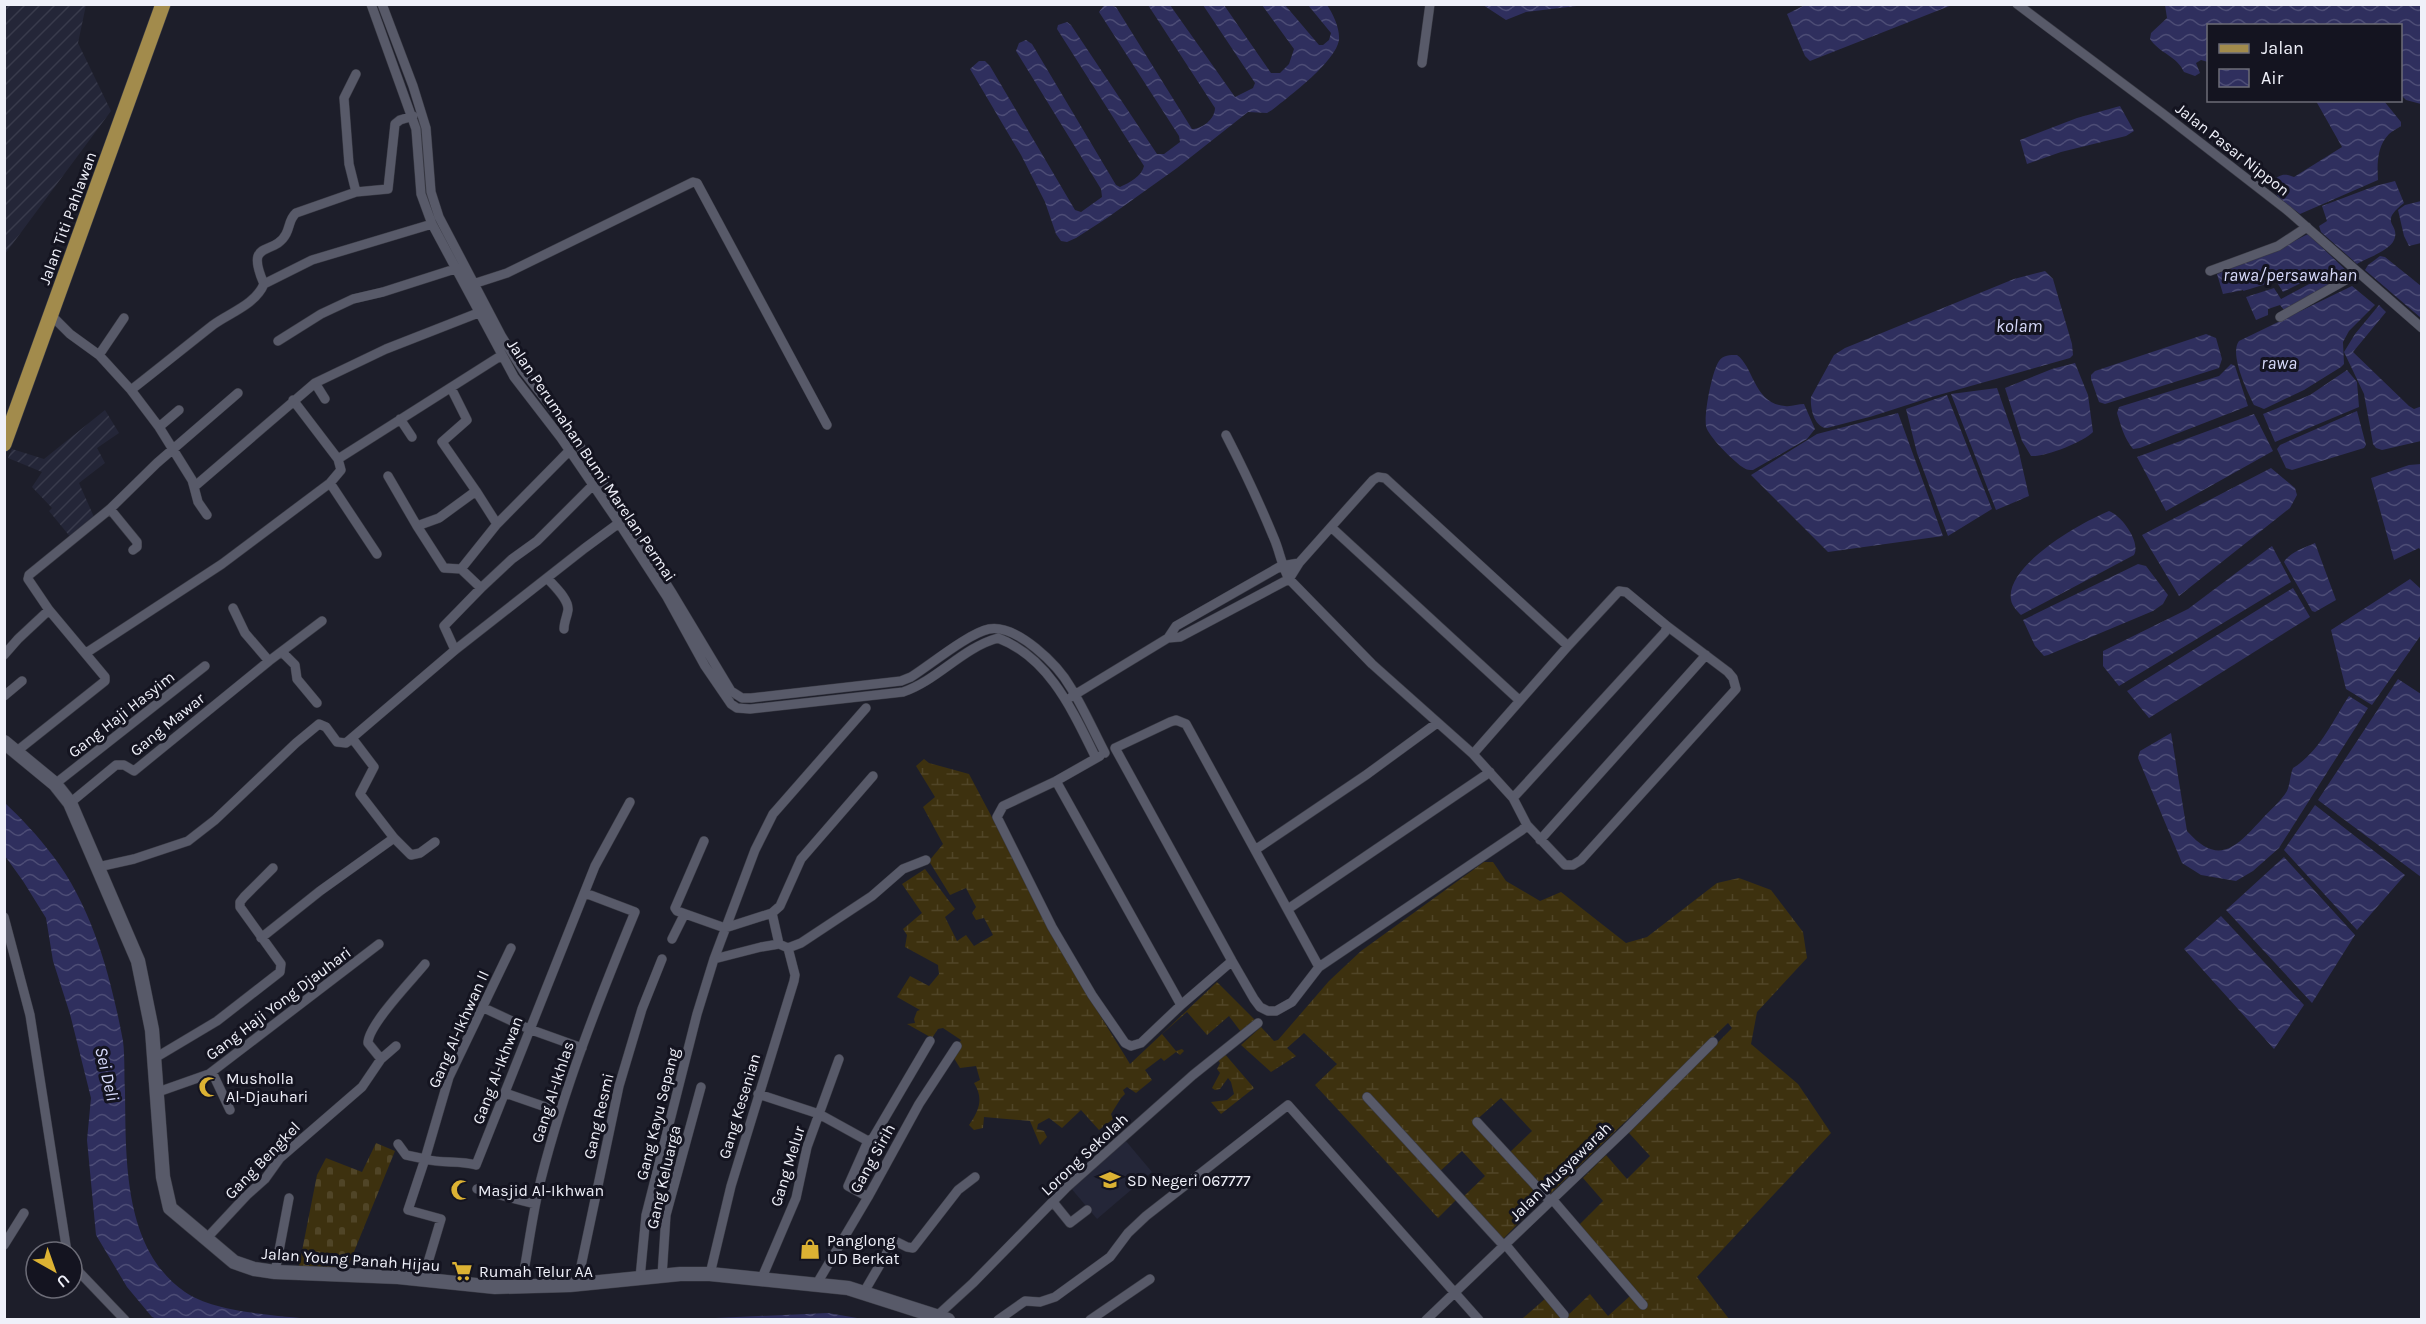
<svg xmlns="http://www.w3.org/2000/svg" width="2426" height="1324" font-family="Karla,sans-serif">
<defs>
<pattern id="industrial-furrows" width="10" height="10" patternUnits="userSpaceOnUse" patternTransform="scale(1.5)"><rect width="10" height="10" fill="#242638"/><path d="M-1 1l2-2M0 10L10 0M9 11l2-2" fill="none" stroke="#393b4c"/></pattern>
<pattern id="wetland-marsh" width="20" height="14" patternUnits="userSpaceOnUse" patternTransform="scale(1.5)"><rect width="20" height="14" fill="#3d310f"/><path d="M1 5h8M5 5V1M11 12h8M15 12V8" fill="none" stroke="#504527"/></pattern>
<pattern id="cemetery-stones" width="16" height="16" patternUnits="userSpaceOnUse" patternTransform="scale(1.5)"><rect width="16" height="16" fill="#3d310f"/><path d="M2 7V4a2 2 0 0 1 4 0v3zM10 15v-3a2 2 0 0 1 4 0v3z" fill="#504527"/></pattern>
<pattern id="water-waves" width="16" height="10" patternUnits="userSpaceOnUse" patternTransform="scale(1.5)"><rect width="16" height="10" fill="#2f2f5e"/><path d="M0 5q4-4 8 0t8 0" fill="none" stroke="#4d4d76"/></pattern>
</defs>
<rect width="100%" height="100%" fill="#1d1e2a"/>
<!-- built -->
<path fill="#242638" d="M1125 1140 1152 1172 1097 1219 1070 1187Z"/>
<!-- industrial -->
<path fill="url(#industrial-furrows)" d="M5 4 86 5 78 43 111 111 5 254Z
M105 410 119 433 97 448 105 463 79 483 94 517 72 539 49 511 52 508 32 487 42 472 8 458 12 449 44 459Z"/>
<!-- wetland -->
<path fill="url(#wetland-marsh)" d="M924 759 929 763 969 774 1077 978 1130 1064 1217 982 1256 1021 1241 1032 1229 1016 1207 1035 1187 1012 1162 1034 1176 1051 1182 1049 1184 1051 1180 1055 1176 1052 1164 1061 1161 1058 1145 1070 1152 1080 1136 1093 1127 1087 1123 1090 1125 1094 1121 1098 1111 1114 1113 1119 1099 1130 1081 1110 1062 1128 1049 1118 1038 1124 1037 1129 1044 1131 1047 1137 1040 1145 1030 1121 984 1117 983 1128 974 1130 969 1125C979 1110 984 1099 974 1083L980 1080 976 1066 960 1068 952 1055 961 1040 943 1028 938 1029 932 1038 907 1024 915 1023 914 1019 917 1011 920 1010 897 997 910 976 929 986 939 974 938 965 905 947 907 935 903 929 922 913 902 884 925 869 955 909 945 917 957 941 966 935 974 946 993 935 984 918 976 920 972 913 976 907 966 888 950 895 929 861 943 844 923 807 935 797 916 766Z
M1484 862H1493L1506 881 1540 901 1561 892 1626 943 1647 937 1717 883 1739 878 1771 890 1803 932 1807 958 1757 1012 1751 1044 1798 1084 1831 1133 1697 1277 1729 1319H1524L1523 1318 1546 1298 1565 1318 1590 1294 1608 1316 1630 1296 1579 1225 1603 1201 1583 1178 1606 1155 1627 1179 1650 1156 1629 1133 1732 1028 1728 1023 1549 1195 1510 1152 1532 1131 1501 1098 1473 1123 1543 1198 1502 1240 1463 1197 1485 1176 1462 1151 1438 1173 1367 1092 1362 1097 1457 1199 1438 1218 1315 1085 1337 1064 1304 1033 1287 1048 1296 1056 1271 1072 1241 1045 1261 1027 1274 1041 1278 1040 1329 981 1361 951Z
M1224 1053 1254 1088 1221 1114 1211 1102 1227 1100 1234 1094 1231 1082 1228 1078 1220 1089 1215 1090 1212 1088 1220 1073 1217 1069 1220 1063 1217 1059Z"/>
<!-- cemetery -->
<path fill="url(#cemetery-stones)" d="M376 1143 395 1151 347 1269 299 1266 317 1175 326 1158 362 1172Z"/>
<!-- water -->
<path fill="url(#water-waves)" d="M1105 4 1116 7 1192 129C1202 129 1215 119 1215 108L1148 5H1170L1235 97 1253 88 1255 83 1203 5H1224L1271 73H1280L1289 64 1294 49 1262 5H1285L1319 45H1323L1329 40 1331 33 1308 5H1327C1333 14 1340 28 1339 40 1336 61 1290 96 1272 110L1267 113 1248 112 1177 168 1107 218 1076 238 1067 242 1061 241 1056 234 1045 202 1021 155 970 69 979 61H985L990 66 1075 210 1081 212 1102 197 1101 189 1016 51 1019 43 1026 40 1032 44 1116 185 1120 187C1129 183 1142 176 1144 166L1057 29 1058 25 1067 22 1071 25 1157 154H1164L1180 142 1179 136 1099 12Z
M1483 5H1585L1526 12 1506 20Z
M1805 5V4L1952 5 1810 61 1805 56 1787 14Z
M2165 5H2421V104L2406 100 2401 95 2400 26H2208V62L2201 60 2196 63 2200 73 2195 76 2184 72C2177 56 2159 53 2150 39L2151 33 2167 18Z
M2316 101H2384L2401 122V126C2397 129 2392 131 2389 134 2377 146 2377 164 2378 180L2300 214C2289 205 2272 197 2272 182 2280 174 2284 173 2294 177L2342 147Z
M2120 106 2134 131 2126 136 2061 152 2027 164 2020 140 2077 118Z
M2395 181 2404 203C2377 224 2401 223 2394 240 2389 251 2367 258 2357 264L2321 232 2319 226 2327 221 2322 206 2375 186Z
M2421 201V243L2409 246 2404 236 2398 210 2405 205Z
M2308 234 2351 275 2284 310 2280 305 2268 309V315L2256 320 2243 290 2223 294 2217 274 2280 248Z
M2380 256 2385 257 2421 286V318L2365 270 2368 265Z
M2045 271 2053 279 2072 344 2073 355 2070 358 1935 396 1873 416 1827 428C1814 427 1810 408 1811 397L1834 355 1845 348 2014 279Z
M2352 286 2375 305 2349 331 2343 342 2344 364 2341 367 2304 390 2264 409 2254 405C2247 391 2229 354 2239 341Z
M2379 305 2386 312 2353 352 2409 406 2414 409 2422 406 2421 441 2382 450 2376 448 2373 444 2364 394 2344 352 2355 334Z
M2206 334 2216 338 2222 359 2219 368 2105 404 2099 402 2091 379V375L2095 371Z
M1737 355C1754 367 1754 404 1785 406 1791 407 1798 404 1804 404L1815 429 1807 439 1753 470C1749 470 1747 470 1744 468 1735 463 1707 435 1706 426 1704 413 1712 371 1719 361 1723 355 1730 355 1737 355Z
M2075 363 2088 395 2093 432C2084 442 2045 457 2031 456L2022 441 2005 388 2052 369Z
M2231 364 2235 366 2248 406 2140 448 2133 449C2124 438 2121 426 2117 413L2119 407 2219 376Z
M2347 370 2357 382 2359 407 2275 442 2263 414 2310 395Z
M1997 388 2018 448 2029 496 1996 510 1951 394Z
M1947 395 1992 509 1948 536 1917 453 1906 409Z
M2357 411 2366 445 2364 448 2292 470 2286 468 2277 449 2280 445Z
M1898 413 1943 536 1828 552 1751 475 1817 434Z
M2254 414 2273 451 2166 511 2137 457Z
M2421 464V551L2419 548 2394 560 2371 478 2409 465Z
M2271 468 2295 488 2297 495 2290 508 2179 596 2142 535Z
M2109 511C2122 516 2141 542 2134 555L2021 615C2017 611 2012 606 2011 600 2005 565 2082 522 2109 511Z
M2315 543 2336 600 2315 612 2312 611 2284 562C2290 552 2304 548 2315 543Z
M2272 546 2291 582 2119 686 2103 666V651L2188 609Z
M2138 564 2146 566 2168 595 2163 604 2153 611 2048 655 2044 656 2035 646 2023 620Z
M2410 579 2421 589V635L2372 705 2346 689 2331 630Z
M2293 588 2310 617 2149 718 2127 691Z
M2398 679 2421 694V877L2318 800Z
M2349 696 2368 708 2279 848 2253 871 2236 881 2201 875 2182 863 2138 758 2140 751 2171 733 2187 831C2219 867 2236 847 2262 819 2270 810 2281 801 2287 791 2290 785 2290 775 2293 768 2319 752 2332 722 2349 696Z
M4 802C22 819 38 836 53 856 93 908 111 978 123 1041 125 1057 124 1075 125 1091 126 1159 123 1249 185 1292 213 1312 278 1316 313 1319H157L152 1317 127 1287 96 1235 87 1140 91 1098 70 1014 53 961 46 918 23 881 5 856Z
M2315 805 2405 875 2357 930 2284 850Z
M2284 857 2355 935 2312 1003 2226 910Z
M2221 916 2304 1005 2274 1049 2184 949Z
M828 1313 863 1319H693Z"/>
<!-- pier -->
<path fill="#1d1e2a" d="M2309 279 2311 283 2281 299 2274 288 2243 298 2241 294 2227 296 2276 281 2283 292Z"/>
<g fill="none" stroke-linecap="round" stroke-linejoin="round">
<!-- street casing -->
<g stroke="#3a3b45" stroke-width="10">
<path id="street" d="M371 4 416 129 421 194 432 224 514 377 561 438 619 523 667 597 705 666 731 704 737 708 750 709 903 692C938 680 962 648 998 638 1050 658 1073 712 1096 758
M382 4 413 86 426 128 431 192 439 217 502 337 524 372 571 432 672 593 731 691 742 698H751L901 681 911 677C930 665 969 633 989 629 1017 624 1058 665 1071 688 1084 709 1094 732 1105 753
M2017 4 2162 113 2287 210 2422 328
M1422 63 1430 4
M356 192 349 164 344 98 356 74
M2210 271 2278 246 2307 227
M264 284 312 260 432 224
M470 285 507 273 693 182 697 183 827 425
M51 315 70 334 99 355 131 390 159 427 192 480 194 487 315 383 386 349 478 313
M2280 317 2358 273
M278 341 321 314 353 299 383 292 458 268
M99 355 124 318
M315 383 325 399
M131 390C158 369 185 347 213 325 229 313 255 305 264 284 244 238 274 257 286 234 290 227 289 219 296 213L356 192 388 189 395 124 400 120 413 116
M400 419 412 437
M159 427 179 410
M1226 435C1243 468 1259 502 1273 536 1280 551 1281 565 1289 579L1372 664 1473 754 1513 798 1527 825 1522 830 1319 967 1292 1002 1276 1011H1268L1260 1007 1254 999 1232 961 1115 748 1170 722 1176 720 1186 724 1319 967
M338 459 502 355
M388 476 417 526 439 518 476 491 442 442 467 420 451 388
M330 483 377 554
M194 487 198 502 207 515
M110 509 137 542V547L133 550
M497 524 570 450
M417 526 444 568 461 569 481 588 444 626 455 650
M1331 527 1373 480 1378 477 1385 478 1568 646
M461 569 497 524 476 491
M547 578C554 586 569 599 568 610 567 617 564 622 564 629
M481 588 512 559 537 541 592 486
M233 608 245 633 269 661
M1168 638 1176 626 1281 566 1299 563
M282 652 295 665 297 679 317 703
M86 653 222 564 330 483 341 470 338 459 293 400
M4 655 18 639 49 610
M4 696 22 681
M1071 697 1168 638 1180 637 1289 579 1299 563 1331 527 1519 700
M352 738 374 767 360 794 394 838 411 855 420 853 435 842
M17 751 105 681V677L49 610 28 579 29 575 110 509 157 463 238 393
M1473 754 1568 646 1619 591 1626 592 1667 626 1665 632 1513 798
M1100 756 1056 781 1181 1005
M1056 781 1003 806 997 817 1052 927 1092 995 1125 1043 1131 1046 1141 1043 1181 1005 1232 961
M55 784 205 666
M70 803 116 765H124L134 771 269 661 322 621
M1527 825 1565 865H1573L1581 860 1736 689 1733 678 1728 672 1667 626
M1540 840 1706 655
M704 841 675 908 677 911 725 928 772 913 780 906 801 859 873 776
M1255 850 1366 775 1437 723
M98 867 134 859 188 841 215 820 296 743 319 724 326 727 337 742 346 743 455 650 585 548 619 523
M1288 909 1490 772
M772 913 779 944
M4 917 30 1015 67 1252
M261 938 320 891 394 838
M672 939 684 915
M714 959 761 947 779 944 788 948 801 943 872 896 903 869 926 860
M484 1008 529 1029 582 1048
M155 1058 217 1021 280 972 281 964 240 907V902L244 897 273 868
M381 1059 396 1046
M212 1072 230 1110
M158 1092 209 1074 379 944
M505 1093 560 1112
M758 1094 819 1114 868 1141 848 1186 868 1197
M1367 1097 1504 1246
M1477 1122 1550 1201
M868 1141 873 1138 930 1041
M398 1144 406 1155 425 1159 449 1077 511 948
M477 1189 535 1204
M1552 1199 1643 1305
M1053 1202 1070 1223 1087 1210
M206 1239 247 1195 265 1179 280 1158 362 1087 381 1059 368 1043C368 1025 413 979 425 964
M1505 1244 1564 1315
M4 1245 24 1213
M72 1260 80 1273 125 1320
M275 1272 289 1198
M710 1274 731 1186 794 981 795 975 788 948
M662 1276 666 1215 701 1087
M640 1278 646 1215 697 1014 714 959 755 850 773 814 866 708
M423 1279 441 1219 408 1210 425 1159C443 1164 458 1160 476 1165L595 866 630 802
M761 1280 796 1198 807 1147 839 1059
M577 1285 619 1086 642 1009 662 959
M816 1285 868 1197 919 1104 957 1046
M521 1287C528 1252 532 1215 541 1179 564 1088 599 999 635 912L585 893
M864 1292 892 1244 897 1242 907 1247 913 1248 958 1190 975 1177
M938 1315 973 1283 1066 1188 1193 1075 1258 1023
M998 1320 1025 1301 1040 1302 1055 1297 1110 1257 1128 1233 1146 1216 1288 1105 1479 1320
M1090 1320 1150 1279
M1426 1320 1626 1129 1713 1042"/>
</g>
<!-- secondary casing -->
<g stroke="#3a3b45" stroke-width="15">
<path id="secondary" d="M4 742 55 784 70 803 138 961 152 1030 163 1177 170 1208 234 1262 254 1269 275 1272 398 1277 495 1287 570 1285 680 1274H710L848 1288 948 1320"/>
</g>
<!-- primary casing -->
<g stroke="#3a3b45" stroke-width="16">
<path id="primary" d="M4 444 163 4"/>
</g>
<!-- street -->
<use href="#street" stroke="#585a69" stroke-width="9"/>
<!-- secondary -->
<use href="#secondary" stroke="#585a69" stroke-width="14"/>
<!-- primary -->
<use href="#primary" stroke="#a28b4c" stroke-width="15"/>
</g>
<!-- icons -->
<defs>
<g id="mosque-bare" transform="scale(1.62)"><path d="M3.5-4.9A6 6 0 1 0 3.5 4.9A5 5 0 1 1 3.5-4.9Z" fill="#dcb233" stroke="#141420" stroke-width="2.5" paint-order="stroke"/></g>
<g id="school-bare" transform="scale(1.62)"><path d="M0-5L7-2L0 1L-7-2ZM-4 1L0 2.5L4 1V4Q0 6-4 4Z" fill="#dcb233" stroke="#141420" stroke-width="2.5" paint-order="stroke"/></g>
<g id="shop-bare" transform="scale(1.62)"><path d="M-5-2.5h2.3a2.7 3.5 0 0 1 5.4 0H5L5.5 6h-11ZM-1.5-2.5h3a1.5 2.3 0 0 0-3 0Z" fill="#dcb233" stroke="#141420" stroke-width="2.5" paint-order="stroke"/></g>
<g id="supermarket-bare" transform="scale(1.62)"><path d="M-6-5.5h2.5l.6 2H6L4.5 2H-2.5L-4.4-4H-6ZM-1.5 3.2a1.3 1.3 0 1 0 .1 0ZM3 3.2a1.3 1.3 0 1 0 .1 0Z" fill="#dcb233" stroke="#141420" stroke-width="2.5" paint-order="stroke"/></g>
</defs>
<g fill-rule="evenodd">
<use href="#mosque-bare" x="209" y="1087"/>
<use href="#school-bare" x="1110" y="1180"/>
<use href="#mosque-bare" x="461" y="1190"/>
<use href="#shop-bare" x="810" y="1249"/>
<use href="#supermarket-bare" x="462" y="1271"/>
</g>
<g text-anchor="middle" stroke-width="6" stroke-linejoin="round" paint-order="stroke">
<!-- street labels -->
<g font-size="16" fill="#eff0f9" stroke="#141420">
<text transform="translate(2233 149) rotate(38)" y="6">Jalan Pasar Nippon</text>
<text transform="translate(67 218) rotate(-70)" y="6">Jalan Titi Pahlawan</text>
<text transform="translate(592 460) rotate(56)" y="6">Jalan Perumahan Bumi Marelan Permai</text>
<text transform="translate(121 714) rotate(-38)" y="6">Gang Haji Hasyim</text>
<text transform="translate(167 724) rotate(-39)" y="6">Gang Mawar</text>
<text transform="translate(278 1003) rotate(-37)" y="6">Gang Haji Yong Djauhari</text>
<text transform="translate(458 1029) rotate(-66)" y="6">Gang Al-Ikhwan II</text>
<text transform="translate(497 1070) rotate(-69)" y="6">Gang Al-Ikhwan</text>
<text transform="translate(552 1092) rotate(-72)" y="6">Gang Al-Ikhlas</text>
<text transform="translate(739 1106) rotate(-73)" y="6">Gang Kesenian</text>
<text transform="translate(657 1114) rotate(-76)" y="6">Gang Kayu Sepang</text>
<text transform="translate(598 1116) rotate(-77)" y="6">Gang Resmi</text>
<text transform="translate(1084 1154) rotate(-43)" y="6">Lorong Sekolah</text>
<text transform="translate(872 1158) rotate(-61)" y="6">Gang Sirih</text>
<text transform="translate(262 1160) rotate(-46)" y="6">Gang Bengkel</text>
<text transform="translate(787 1166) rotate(-73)" y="6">Gang Melur</text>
<text transform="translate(1560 1171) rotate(-44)" y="6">Jalan Musyawarah</text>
<text transform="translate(663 1177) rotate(-77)" y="6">Gang Keluarga</text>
<text transform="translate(351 1259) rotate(4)" y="6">Jalan Young Panah Hijau</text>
</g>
<!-- poi labels -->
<g font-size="16" fill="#eff0f9" stroke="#141420" text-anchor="start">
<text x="226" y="1084">Musholla<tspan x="226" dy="18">Al-Djauhari</tspan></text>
<text x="1127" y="1186">SD Negeri 067777</text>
<text x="478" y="1196">Masjid Al-Ikhwan</text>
<text x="827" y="1246">Panglong<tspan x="827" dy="18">UD Berkat</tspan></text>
<text x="479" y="1277">Rumah Telur AA</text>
</g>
<!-- water labels -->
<g font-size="18" font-style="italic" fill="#d7dafb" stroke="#141420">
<text x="2290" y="281">rawa/persawahan</text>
<text x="2019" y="332">kolam</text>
<text x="2279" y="369">rawa</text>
<text transform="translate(107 1074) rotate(77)" y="6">Sei Deli</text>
</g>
</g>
<!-- border -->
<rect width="2426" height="1324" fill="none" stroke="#eff0f9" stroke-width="12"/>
<!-- legend -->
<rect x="2207" y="24" width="195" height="78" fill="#141420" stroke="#6c6c77" stroke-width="1.5"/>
<rect x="2219" y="44" width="30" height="9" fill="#a28b4c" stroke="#6c6c77" stroke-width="1.5"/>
<text x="2261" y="54" font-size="18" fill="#eff0f9">Jalan</text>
<rect x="2219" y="69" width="30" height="18" fill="url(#water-waves)" stroke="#6c6c77" stroke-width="1.5"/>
<text x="2261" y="84" font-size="18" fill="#eff0f9">Air</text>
<!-- north arrow -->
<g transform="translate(54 1270) rotate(140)"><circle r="28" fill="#141420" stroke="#6c6c77" stroke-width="1.5"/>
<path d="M0-4.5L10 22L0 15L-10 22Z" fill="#dcb233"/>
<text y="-9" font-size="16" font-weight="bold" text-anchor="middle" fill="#eff0f9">U</text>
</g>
</svg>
